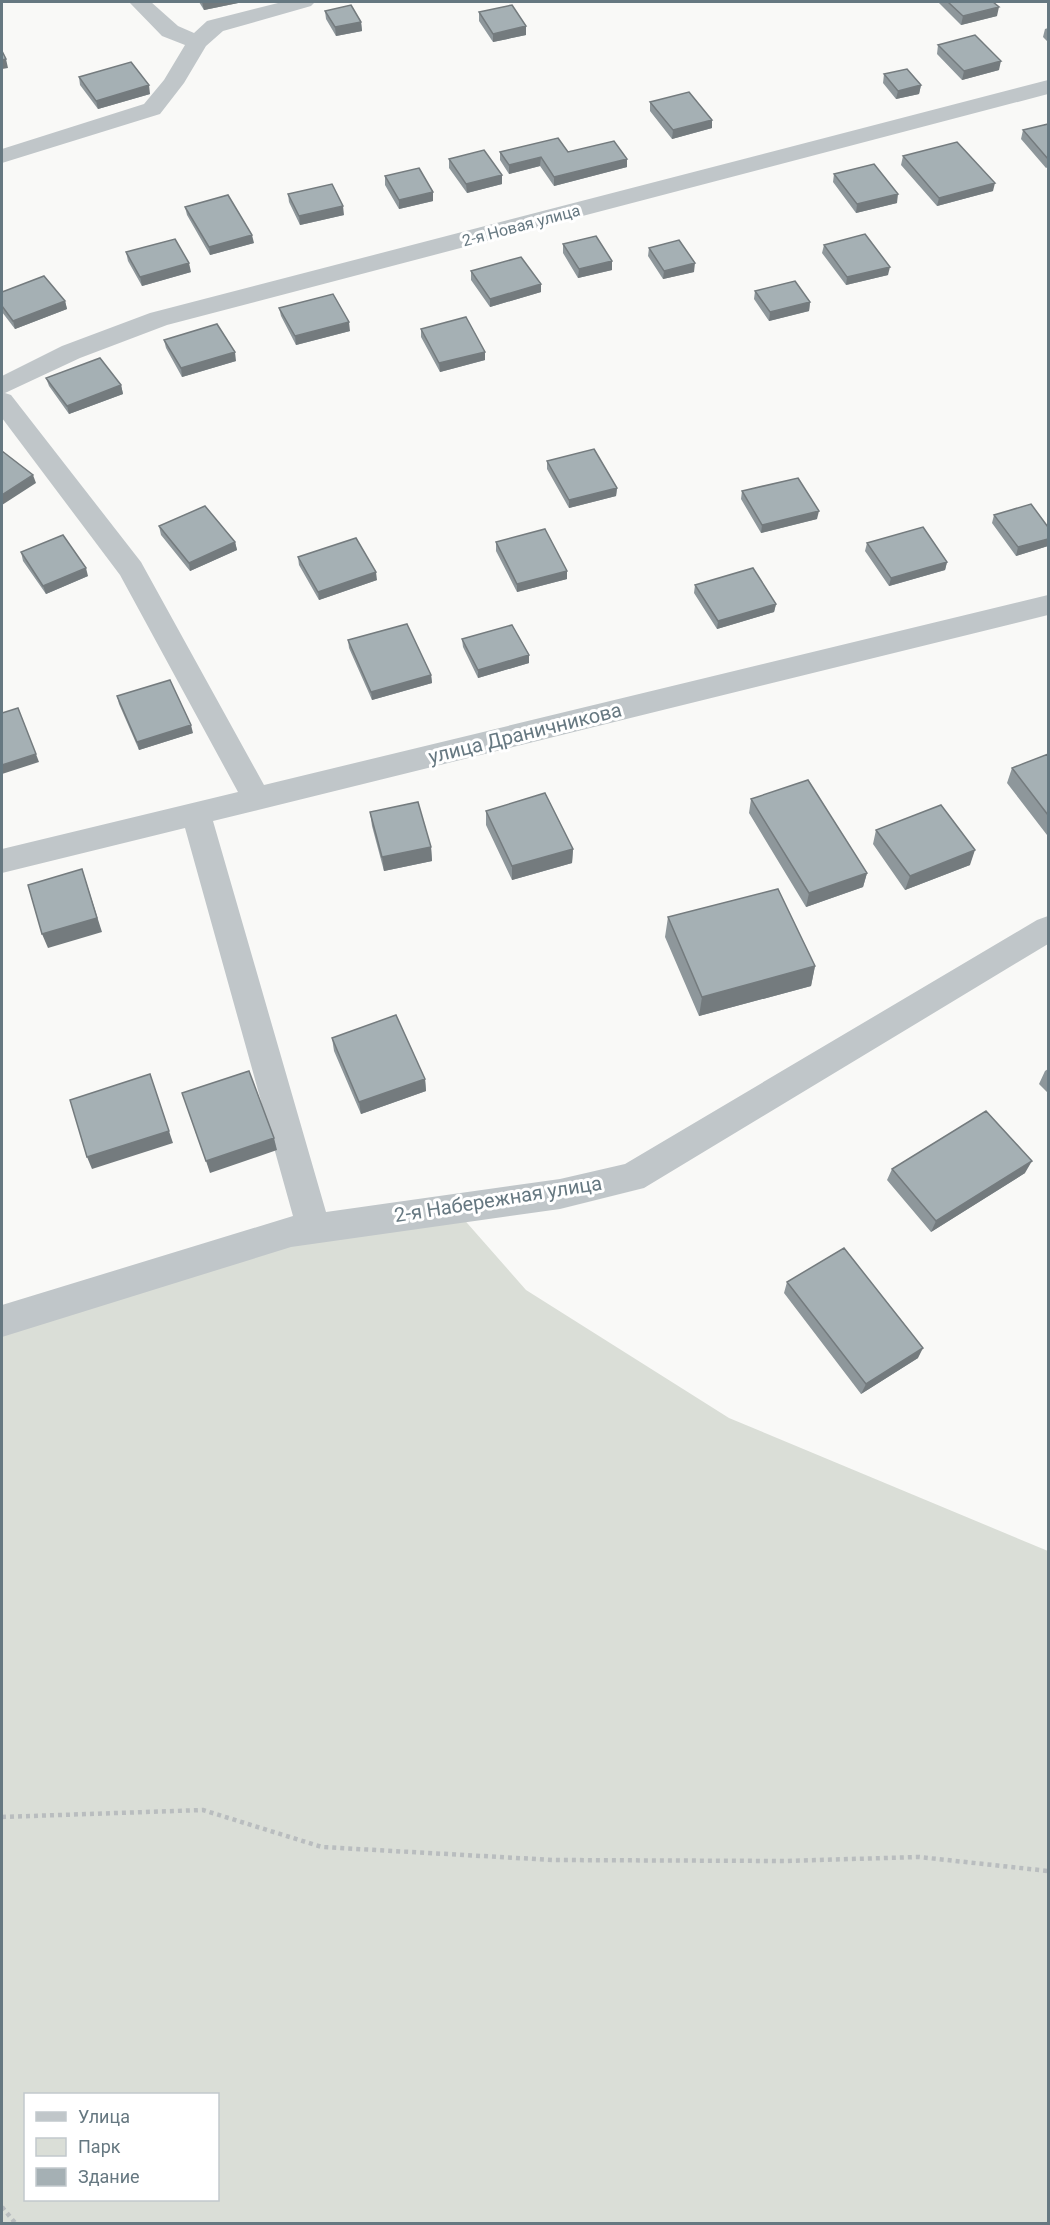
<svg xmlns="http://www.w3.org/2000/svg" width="1050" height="2225" font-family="Roboto,sans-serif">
<rect width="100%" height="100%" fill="#f9f9f7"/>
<!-- green -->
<path fill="#daded7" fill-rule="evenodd" d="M453 1207 526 1290 729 1418 1048 1551V2223L2 2224V1321L291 1232ZM26 2094H218V2200H26Z"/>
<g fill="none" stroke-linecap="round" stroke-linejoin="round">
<!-- path -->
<path stroke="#b9bdbf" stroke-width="4.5" stroke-dasharray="4 4" stroke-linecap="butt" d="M2 1817 203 1810 322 1847 553 1860 784 1861 919 1857 1048 1871
M2 2207 16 2224"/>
<!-- minor -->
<path fill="#c0c6c9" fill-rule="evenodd" d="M129 2H151L178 26 194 33 207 21 282 2H315L311 6 223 31 206 46 184 83 160 114 2 163V149L144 104 164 80 185 45 162 36Z
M1048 80V94L167 325 80 358 5 393 11 395 141 562 264 785 1048 595V615L213 821 326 1212 560 1179 625 1164 1037 920 1048 916V944L644 1188 560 1209 291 1247 2 1337V1305L293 1216 185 828 2 873V849L238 792 120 575 2 418V376L62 346 150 313Z"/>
</g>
<!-- wall -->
<path fill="#8e979b" d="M199 2H243L204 10Z
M938 2H993L997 16 961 25Z
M325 11 361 22 362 31 336 36 326 19Z
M479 12 526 35 493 42 479 21Z
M1048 28V42L1043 37 1045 29Z
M938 45 999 70 962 80 937 54Z
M884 74 921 85 919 94 896 99 883 83Z
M79 77 150 94 98 109 80 85Z
M650 102 712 128 672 139 650 111Z
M1048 124V167L1046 168 1021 139 1023 130Z
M500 152H568L627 159V167L554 186 540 166 509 174 500 160Z
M903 156 993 191 937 206 901 165Z
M449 159 502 184 467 193 449 168Z
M834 174 897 203 856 213 833 182Z
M385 176 433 201 399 209 385 185Z
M288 194 344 215 300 225 289 202Z
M185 207 254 243 210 255 187 215Z
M563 244 612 270 578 278 563 253Z
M824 245 888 275 846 285 822 253Z
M649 248 694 272 663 279 648 256Z
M126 252 191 272 142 286 128 261Z
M471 271 541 292 490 307 471 280Z
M755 291 810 302 809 311 769 321 754 299Z
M2 292 65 301 67 309 15 329 2 312Z
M279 308 350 331 296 345 281 316Z
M421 329 485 360 440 372 421 337Z
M164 340 236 361 182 377 166 348Z
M46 378 121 385 123 394 69 414 49 386Z
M547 461 617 488 616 496 569 508 547 469Z
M742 491 817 519 761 533 741 499Z
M994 515 1048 527V546L1016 556 992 523Z
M159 526 235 542 237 550 190 571 161 535Z
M496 542 567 579 517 592 496 551Z
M867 543 947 562 945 570 889 586 865 551Z
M21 552 88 576 46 594 23 561Z
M298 557 377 580 319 600 299 565Z
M695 585 776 604 774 612 717 629 694 593Z
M462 639 529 655V663L478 678 463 647Z
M348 640 431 675 432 683 372 700 349 648Z
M117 696 193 733 139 750 119 704Z
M1048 754V835H1047L1007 783 1012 768Z
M751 799 867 873 863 887 806 907 749 813Z
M486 811 573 849 572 863 512 880 486 825Z
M370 812 431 847 432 861 384 871 372 826Z
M876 830 970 865 905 890 873 844Z
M668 917 815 966 811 986 699 1016 665 937Z
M332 1038 425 1079 426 1091 361 1114 334 1051Z
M1048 1069V1093L1039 1084 1045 1071Z
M892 1169 1025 1173 931 1232 887 1180Z
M787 1282 918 1358 861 1394 784 1293Z"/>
<!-- shaded-wall -->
<path fill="#747b7e" d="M202 2H243L204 10Z
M999 7 997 16 961 25 963 16Z
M361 22 362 31 336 36 335 27Z
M526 26V35L493 42V34Z
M6 59 8 68 2 69V60Z
M1001 61 999 70 962 80 964 71Z
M149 85 150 94 98 109 96 101Z
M921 85 919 94 896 99 898 91Z
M712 120V128L672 139 673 130Z
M541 157 540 166 509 174V165Z
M627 159V167L554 186V177Z
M502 175V184L467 193 466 184Z
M995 183 993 191 937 206 939 198Z
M433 192V201L399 209V200Z
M898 194 897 203 856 213 857 204Z
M343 206 344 215 300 225 299 216Z
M252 235 254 243 210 255 209 247Z
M612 261V270L578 278 579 269Z
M189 263 191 272 142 286 140 277Z
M695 263 694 272 663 279 664 271Z
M890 267 888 275 846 285 847 277Z
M541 284V292L490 307V299Z
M65 301 67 309 15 329 13 321Z
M810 302 809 311 769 321 770 312Z
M349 322 350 331 296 345 295 336Z
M235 352 236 361 182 377 181 368Z
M485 352V360L440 372 439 363Z
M121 385 123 394 69 414 67 406Z
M33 475 36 483 2 505V495Z
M617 488 616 496 569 508V500Z
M819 511 817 519 761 533 762 525Z
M1048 539V546L1016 556 1018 547Z
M235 542 237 550 190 571 189 563Z
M947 562 945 570 889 586 891 578Z
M86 568 88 576 46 594 43 586Z
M567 571V579L517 592V584Z
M376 572 377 580 319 600 318 592Z
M776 604 774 612 717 629 718 621Z
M529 655V663L478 678V670Z
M431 675 432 683 372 700 371 692Z
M191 725 193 733 139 750 137 742Z
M36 754 39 762 2 774V765Z
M431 847 432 861 384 871 382 857Z
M573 849 572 863 512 880V866Z
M975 850 970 865 905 890 910 876Z
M82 869 102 932 48 948 42 934Z
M867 873 863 887 806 907 809 893Z
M815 966 811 986 699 1016 702 997Z
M150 1074 173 1143 92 1169 87 1157Z
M425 1079 426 1091 361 1114 359 1102Z
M274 1138 277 1150 210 1173 206 1161Z
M1032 1161 1025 1173 931 1232 936 1221Z
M923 1348 918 1358 861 1394 866 1384Z"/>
<!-- building -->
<path fill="#a5b0b4" stroke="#747b7e" stroke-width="1.5" d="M948 2H993L999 7 963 16Z
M351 5 361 22 335 27 325 11Z
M512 5 526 26 493 34 479 12Z
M975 35 1001 61 964 71 938 45Z
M2 51 6 59 2 60Z
M131 62 149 85 96 101 79 77Z
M907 69 921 85 898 91 884 74Z
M689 92 712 120 673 130 650 102Z
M1048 124V159L1023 130Z
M558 138 568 152 614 141 627 159 554 177 541 157 509 165 500 152Z
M957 142 995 183 939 198 903 156Z
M484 150 502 175 466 184 449 159Z
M874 164 898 194 857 204 834 174Z
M419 168 433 192 399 200 385 176Z
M332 184 343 206 299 216 288 194Z
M228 195 252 235 209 247 185 207Z
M865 234 890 267 847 277 824 245Z
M596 236 612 261 579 269 563 244Z
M175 239 189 263 140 277 126 252Z
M679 240 695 263 664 271 649 248Z
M521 257 541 284 490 299 471 271Z
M44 276 65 301 13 321 2 306V292Z
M795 281 810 302 770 312 755 291Z
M333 294 349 322 295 336 279 308Z
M466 317 485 352 439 363 421 329Z
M217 324 235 352 181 368 164 340Z
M100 358 121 385 67 406 46 378Z
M594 449 617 488 569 500 547 461Z
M2 451 33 475 2 495Z
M798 478 819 511 762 525 742 491Z
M1031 504 1048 527V539L1018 547 994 515Z
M205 506 235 542 189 563 159 526Z
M923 527 947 562 891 578 867 543Z
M545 529 567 571 517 584 496 542Z
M63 535 86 568 43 586 21 552Z
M356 538 376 572 318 592 298 557Z
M753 568 776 604 718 621 695 585Z
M407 624 431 675 371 692 348 640Z
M512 625 529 655 478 670 462 639Z
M170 680 191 725 137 742 117 696Z
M18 708 36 754 2 765V713Z
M1048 754V815L1012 768Z
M808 780 867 873 809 893 751 799Z
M545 793 573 849 512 866 486 811Z
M418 802 431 847 382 857 370 812Z
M941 805 975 850 910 876 876 830Z
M82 869 97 918 42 934 28 885Z
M778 889 815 966 702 997 668 917Z
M396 1015 425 1079 359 1102 332 1038Z
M249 1071 274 1138 206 1161 182 1093Z
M150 1074 169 1131 87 1157 70 1100Z
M986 1111 1032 1161 936 1221 892 1169Z
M844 1248 923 1348 866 1384 787 1282Z"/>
<g text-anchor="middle" stroke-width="6" stroke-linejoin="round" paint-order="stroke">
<!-- far-street labels -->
<g font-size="16" fill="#667881" stroke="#fff">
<text transform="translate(521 225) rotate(-15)" y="6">2-я Новая улица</text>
</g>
<!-- street labels -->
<g font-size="20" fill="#667881" stroke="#fff">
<text transform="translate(525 733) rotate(-14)" y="7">улица Драничникова</text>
<text transform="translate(498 1199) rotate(-9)" y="7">2-я Набережная улица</text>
</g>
</g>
<!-- border -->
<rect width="1050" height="2225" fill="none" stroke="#667881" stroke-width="6"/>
<!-- legend -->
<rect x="24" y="2093" width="195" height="108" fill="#ffffff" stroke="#c2c9cd" stroke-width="1.5"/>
<rect x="36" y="2112" width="30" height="9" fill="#c0c6c9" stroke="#c2c9cd" stroke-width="1.5"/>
<text x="78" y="2123" font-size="18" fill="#667881">Улица</text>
<rect x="36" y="2138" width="30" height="18" fill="#daded7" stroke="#c2c9cd" stroke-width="1.5"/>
<text x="78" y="2153" font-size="18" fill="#667881">Парк</text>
<rect x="36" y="2168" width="30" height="18" fill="#a5b0b4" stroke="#c2c9cd" stroke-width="1.5"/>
<text x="78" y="2183" font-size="18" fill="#667881">Здание</text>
</svg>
